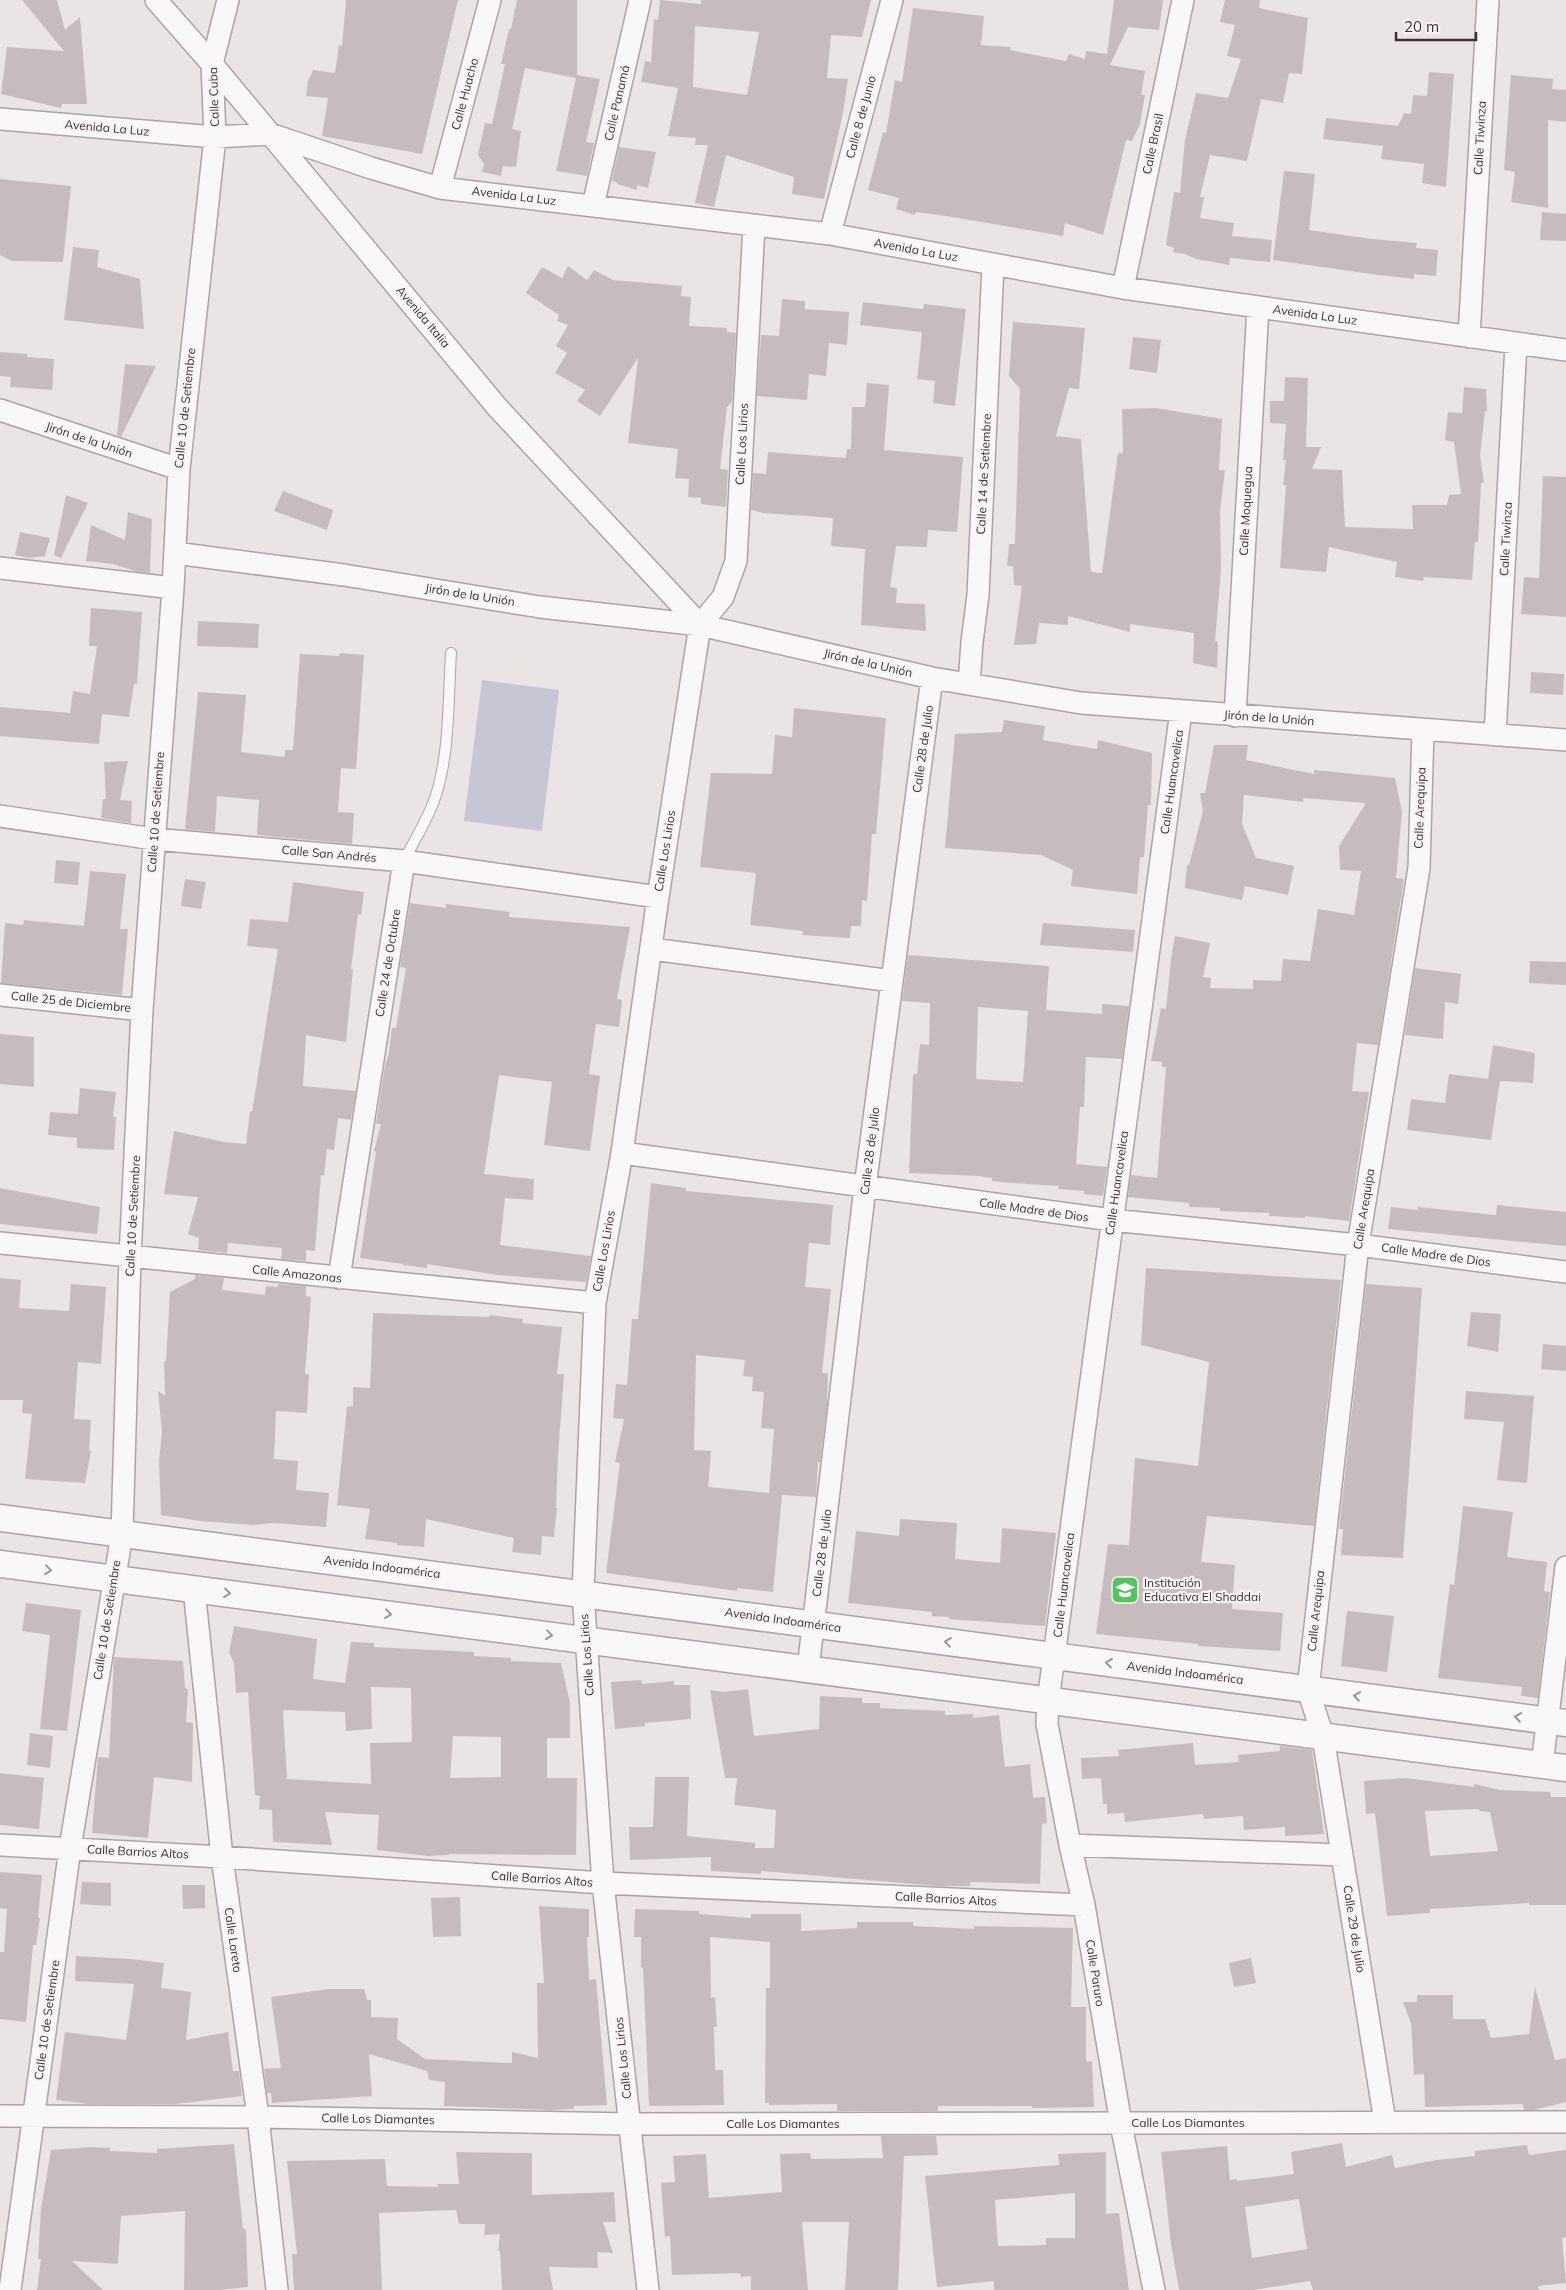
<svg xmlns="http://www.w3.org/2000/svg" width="1566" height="2290" font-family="Mulish,sans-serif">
<rect width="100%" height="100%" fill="#ebe4e5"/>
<!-- green -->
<path fill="#c6c6d4" d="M482 680 559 690 542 831 464 821Z"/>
<!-- building -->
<path fill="#c7bcbd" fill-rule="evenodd" d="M22 0H57L65 30 80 17 87 104H62L61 108 1 94 7 47 64 51Z
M346 0H458L422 154 322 136 328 98 306 96 308 81 313 70 335 73 339 45 342 46Z
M517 0H577V75L600 79 586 142 594 143 587 176 556 171 576 78 525 68 512 129 521 131 516 167 503 166 501 176 482 172 484 164 478 155 485 123 492 124 505 64H501L509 29H511Z
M660 0 701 4V0H871L862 37 831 35 827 78 848 79 843 113 824 199 792 194 794 177 726 155 714 207 695 203 708 145H695L696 138 668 136 678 88 641 82 645 61 651 62 654 19 658 20ZM695 26 759 32 747 95 693 87Z
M1114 0H1163L1159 30 1128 27 1110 65 1145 71 1141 95H1145L1140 124 1132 141 1126 140 1103 235 1065 223 1063 236 946 216 916 212 915 215 896 209 899 198 868 190 883 132 886 133 895 80 902 82 913 8 984 16 981 45 1011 47 1010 50 1066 61 1069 54 1085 59 1086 51 1107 54Z
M1225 0H1260L1259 8 1308 18 1302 74 1289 73 1283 103 1261 99 1247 161 1210 155 1200 197H1204L1200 218 1234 223 1232 236 1272 240 1270 262 1230 258 1229 265 1196 259 1185 254 1173 252 1174 248 1166 245 1174 192 1180 193 1185 140 1196 93 1228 98 1241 59 1227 56 1235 25 1220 22Z
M1429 72 1454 74 1446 187 1422 183 1424 164 1381 159 1383 146 1323 139 1326 118 1398 126 1404 113 1411 114 1413 95 1427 96Z
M1511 75 1553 79 1552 89 1566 90V122L1548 120V208L1511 202 1515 172 1504 170Z
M619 147 656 152 648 188 637 185V190L617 184V182L612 181Z
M1284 171 1315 174 1309 230 1372 239 1417 243 1416 248 1438 250 1436 276 1414 274V279L1371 274 1273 260Z
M0 179 71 186 63 262 12 261 0 255Z
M1542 212 1566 214V241L1540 240Z
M73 247 99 250 97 267 140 279 144 329 64 320Z
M568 266 587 280 594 270 613 280 682 286 681 296 691 297 689 326 727 328V332L736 333 732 402 727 407 720 469 728 470 726 507 701 504V498L688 497 689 479 675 478 678 449 628 443 638 358 600 416 577 401 585 390 555 373 567 353 556 346 568 325 557 321 559 315 526 293 542 267 562 278Z
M782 299 805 301V309L849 312 847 345 829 343 826 376 809 374 807 400 757 396 761 335 779 336Z
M863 302 923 309 924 304 966 309 955 406 933 403 935 381 917 379 922 334 921 332 860 325Z
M1013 322 1085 328 1079 389 1069 388 1056 436 1081 439 1091 572 1102 573 1118 453H1123L1122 409 1156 408 1222 419 1219 470H1225L1220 511 1221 570 1215 641 1218 642 1217 668 1193 663 1194 633 1130 624V632L1068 616V625L1039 623 1036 644 1014 645 1022 586 1014 585 1013 566H1007L1009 544H1015L1020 389 1009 376Z
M1133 337 1161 340 1157 373 1129 369Z
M0 352 27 354V357L54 359 52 390 10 387 11 377 0 376Z
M125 364 156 366 121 437 117 435Z
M1285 377 1308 378 1306 447H1321L1312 469 1342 470 1345 527 1413 529 1412 505H1447L1449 495 1461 494 1454 442 1445 440 1448 412 1462 413 1464 387 1486 389 1487 412 1485 411 1480 455 1484 483H1481L1478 542H1475L1472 580 1424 577 1423 581 1395 577 1397 562 1329 547 1326 572 1280 568 1286 485H1283L1286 460H1283L1286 424 1270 423V401H1284Z
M867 383 889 385 884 450 963 457 957 532 928 530 927 547 896 546 890 587 897 588 896 603 925 604 926 631 861 625 865 549 831 546 833 518 763 513 751 510 753 473 766 474 768 452 846 458 847 449H851L852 407H865Z
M1543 476 1566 477V617L1521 614 1524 577 1539 578Z
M283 491 333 510 327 530 274 511Z
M66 495 88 503 61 558 54 555Z
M128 512 152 519 150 573 135 571 113 564 86 561 91 525 125 540Z
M20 532 50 538 45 556 29 558 15 555Z
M91 608 142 612 137 684H134L129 717 102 714 99 744 0 736V707L70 713 73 691 90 694 97 646H89Z
M198 621 259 624 258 648 197 646Z
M340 653 364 655 356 769 341 768 338 812 354 813 352 844 257 835 259 800 217 796 215 832 185 829 198 692 246 695 241 752 285 757V750H293L300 654 339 656Z
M1531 672 1564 674 1563 695 1530 693Z
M794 708 886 718 876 834H872L867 901 862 900 861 926H851L850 938 802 935 803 931 750 925 756 873 700 867 711 773 772 774 775 735 792 737Z
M1004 720 1045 726 1043 740 1097 749 1098 740 1152 753 1151 805H1148L1144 857H1140L1137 894 1071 886 1073 870 1041 855 945 848 955 734 1002 732Z
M1214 745H1248L1246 760 1314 774V770L1395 778 1402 812 1396 878 1404 879 1378 1045 1357 1043 1352 1091 1369 1092 1349 1221 1305 1216V1218L1269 1216V1213L1220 1211V1208L1189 1207V1203L1128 1197 1131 1175 1157 1178 1166 1067H1162V1062L1151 1061 1161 1008 1166 1009 1171 959 1175 936 1210 943 1203 977 1211 978 1210 988 1253 989V980L1281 981 1283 959 1310 961 1318 909 1354 915 1361 871 1340 870 1339 846 1366 803 1303 798V802L1244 795 1242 824 1256 858 1294 866 1288 895 1245 886 1242 900 1185 888 1187 865H1189L1203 811 1200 793H1205Z
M128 761 120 800 132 801 131 823 101 818 103 799H106L104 762Z
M56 860 80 862 78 885 54 883Z
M90 871 126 874 120 929H128L122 995 1 983 5 923 23 925 24 920 84 926Z
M185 879 206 882 201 909 181 906Z
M293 882 364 892 361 915 358 914 351 969H353L346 1042 306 1035 303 1086 356 1091 351 1120 338 1118 334 1150 327 1149 324 1176 321 1175 315 1251 306 1250V1261L281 1259 282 1248 228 1243 227 1253 198 1250 199 1238 188 1234 198 1197 164 1194 174 1131 224 1142 246 1144 250 1111 252 1112 278 949 247 946 250 919 288 922Z
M410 903 446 908V904L479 908 510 912 509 917 630 927 617 999 622 1000 619 1027 596 1024 589 1074 600 1076 590 1151 544 1145 552 1082 499 1075 484 1174 534 1179 533 1200 505 1198 500 1245 591 1256 586 1282 498 1275 427 1264V1268L403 1265V1264L360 1258 376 1152 374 1151 381 1124H376L385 1065 389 1053 392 1028H396L406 968 400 967Z
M1043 923 1135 930 1133 952 1040 945Z
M908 955 1049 966 1046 1010 1102 1014V1004L1129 1006 1122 1059 1086 1057 1084 1107H1080L1076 1164 1107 1167 1103 1196 1084 1194V1191L1058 1189 1059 1186 1011 1183 992 1181V1178L978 1176 909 1173 913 1074H917L920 1044 929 1045 930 1003 902 1001ZM978 1007 1028 1011 1023 1082 976 1079Z
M1530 961 1566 962V985L1529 983Z
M1415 968 1461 974 1458 1004 1445 1002 1443 1039 1405 1035Z
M0 1034 34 1037V1087L0 1084Z
M1493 1045 1535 1053 1533 1083 1500 1081 1491 1140 1407 1130 1411 1099 1445 1103 1449 1074 1488 1079Z
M80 1088 116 1092 113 1116 116 1117 114 1150 77 1148V1138L48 1135 50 1112 78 1114Z
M651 1183 686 1188V1191L833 1205 830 1245 809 1243 805 1287 831 1289 822 1373H828L827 1406 820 1462H818L816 1497 782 1495 773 1592 737 1588V1591L606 1573 620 1463 615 1462 624 1419 613 1418 616 1384 627 1385 632 1319H638ZM696 1355 745 1360 743 1376 753 1377 752 1391 764 1392 761 1428 774 1429 769 1493 708 1487 711 1451 694 1450Z
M0 1188 100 1207 97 1234 0 1224Z
M1497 1205 1566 1212V1246L1388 1229 1391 1207 1418 1210V1207L1496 1215Z
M1146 1268 1341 1280 1314 1526 1207 1516 1201 1562 1235 1565 1232 1609 1283 1613 1280 1651 1198 1646V1644L1096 1634 1108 1544 1129 1545 1135 1458 1198 1466 1209 1362 1141 1345Z
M195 1275 224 1278 222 1290 265 1295 266 1286 278 1287V1284L306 1286V1296L311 1297 305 1374H309L307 1413 276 1411 274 1459 298 1461 296 1490 329 1493 326 1527 272 1523 253 1525 200 1521 161 1515 159 1461 162 1432 158 1391 165 1396 164 1362 166 1361 170 1292 195 1279Z
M0 1278 21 1280 19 1308 69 1311 71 1284 106 1287 101 1364 78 1362 74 1419 91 1420 89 1451H91L85 1483 25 1479 32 1414 22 1413 23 1400H0Z
M1366 1284 1422 1288 1403 1558 1341 1555 1343 1529H1339Z
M1471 1312 1501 1314 1498 1352 1467 1346Z
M373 1313 489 1317 490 1315 523 1319 522 1323 562 1327 557 1374H564L558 1456 556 1508H557L554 1537 542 1536 541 1555 512 1552 514 1538 426 1519 424 1547 397 1545V1543L365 1539 370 1509 337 1505 347 1407 353 1406V1387L370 1388Z
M1543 1344 1566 1346V1371L1541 1369Z
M1466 1391 1534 1396 1527 1483 1497 1480 1504 1422 1464 1419Z
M1463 1506 1513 1512 1507 1557 1547 1562 1544 1591 1550 1592 1538 1698 1521 1696 1522 1687 1438 1678 1450 1584 1454 1585Z
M900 1519 957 1523 955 1559 1000 1563 1002 1528 1056 1533 1045 1626 949 1619V1617L932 1616V1612L848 1603 856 1531 899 1536Z
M26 1603 81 1610 67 1731 40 1729 50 1635 22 1631Z
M1347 1611 1394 1616 1387 1672 1341 1666Z
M234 1626 317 1639 313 1679 345 1683 351 1642 374 1643V1647L474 1652V1656L511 1658V1661L561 1663 570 1703V1738H547V1778H577L576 1855 449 1854V1855L428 1856 377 1850 379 1815 325 1812 332 1845 273 1842 272 1810 259 1809 260 1796 255 1795 248 1692 236 1693 234 1663 229 1653ZM371 1687 411 1688 412 1742 370 1743 371 1784 287 1779 283 1710 345 1712 346 1731 372 1729ZM453 1736 501 1737V1777L450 1778Z
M114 1657 183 1661 185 1688 188 1689 186 1722 193 1723 192 1782 154 1777 148 1838 92 1833 98 1757 109 1758Z
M641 1680 642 1684 674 1681V1685H690L691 1719 645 1723V1726L615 1729 611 1682Z
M748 1689 754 1736 819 1729 820 1696 862 1698V1703H880V1708L945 1711V1715L973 1714V1718L999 1715 1005 1767 1030 1764 1033 1798 1045 1797 1047 1823 1042 1824 1040 1884 970 1882V1886H937L761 1871V1874L711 1871V1857L630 1860 629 1827H653L655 1777H689L687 1836 755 1843V1848H774L776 1810 734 1805 737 1778H725L710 1690 724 1692Z
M30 1733 53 1736 50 1768 27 1765Z
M1193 1743 1195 1765 1239 1762 1238 1755 1280 1751V1746L1312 1750 1324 1834 1285 1836V1827L1244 1830 1243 1816 1204 1819 1203 1814 1125 1822 1124 1813 1107 1814V1804H1103L1101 1778 1082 1779 1081 1758 1119 1756 1118 1750Z
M0 1773 44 1778 39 1829 0 1825Z
M1406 1778 1474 1787V1784L1500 1790 1550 1792 1551 1797H1566V1905H1529V1903L1430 1909V1913L1387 1916 1375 1813 1366 1814 1364 1781ZM1479 1809V1811L1490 1812 1498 1851 1430 1856 1425 1811Z
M0 1872 42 1875 38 1918H40L36 1945H33L26 2022 0 2019V1952H4L7 1909 0 1908Z
M82 1882 111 1883V1906L80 1904Z
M182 1885H205V1908L183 1909Z
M460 1897 461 1936 433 1937 431 1898Z
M539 1906 589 1909V1937H587L589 1980 596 1979 607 2105 574 2106V2109L551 2110 444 2106 445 2082 429 2080 427 2071 369 2054 372 2096 272 2103 271 2093H267L264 2069 281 2068 271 1997 328 1989H364L367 2000H371V2017L398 2018 397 2039 425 2059 512 2063V2052L538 2058 537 1983H544Z
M635 1909 699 1911V1914L751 1918V1914H801V1931L857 1928V1922H913V1926L974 1929V1926L1073 1928 1071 2007H1086V2062L1092 2061 1094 2107 1032 2108V2106H938V2111H837V2104L769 2105V2103H765L766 1988H770V1942L710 1937 711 1998 715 1997 717 2027H714L715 2070H723L724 2105 649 2106 643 1968 641 1967V1937H634Z
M76 1956 131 1959 164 1963 161 1988 191 1992 186 2040 228 2032 233 2071H239L242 2096 176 2104H88L56 2100 65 2032 126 2040 134 1984 75 1981Z
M1251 1958 1256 1983 1234 1987 1229 1963Z
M1535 1987 1555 2060 1566 2058V2102L1534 2110H1524L1523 2104 1425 2107 1424 2074 1414 2075 1411 2023 1403 2002H1417V1995H1453V2019H1485L1491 2038 1529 2034Z
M881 2136H936L938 2155 904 2156 898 2290H845L849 2222H802L808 2290H751V2276L741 2277 740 2273 672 2275 670 2236 665 2237 661 2183 675 2182 673 2156 706 2154 709 2198 782 2192 780 2154 810 2153 811 2159 883 2158Z
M1342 2143 1346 2167 1392 2155 1395 2168 1437 2160 1475 2156V2151L1527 2145 1529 2155 1566 2150V2237L1562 2238 1566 2283 1538 2286 1539 2290H1313L1310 2281 1254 2290H1179L1171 2244 1161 2152 1227 2146 1230 2180 1237 2179V2181L1294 2174 1291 2152ZM1299 2199 1307 2249 1252 2258 1245 2207Z
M234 2144 243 2229H246L248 2287 220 2290H184L185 2211 121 2216 118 2264 72 2261 103 2290H37L41 2259H38L41 2209 51 2150 90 2147 110 2148V2151L157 2153V2149Z
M456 2152 532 2153V2195L614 2192 616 2222H603L613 2253 597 2252 598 2268 549 2267 553 2290H502L500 2251H498L500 2234 484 2235 485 2224H459L456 2210 379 2213 382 2290H294L292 2254H297L287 2161 385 2159 387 2186 438 2187 437 2184H459Z
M1106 2152V2214L1119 2213 1129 2290H994V2281L937 2287 925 2176 1059 2165 1058 2154ZM1075 2193V2238H1046V2245L998 2246 995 2200Z"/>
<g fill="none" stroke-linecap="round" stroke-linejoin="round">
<!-- service casing -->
<g stroke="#aea2a4" stroke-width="12">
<path id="service" d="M404 861C413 843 424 825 432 806 450 763 448 700 451 653"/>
</g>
<!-- minor casing -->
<g stroke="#aea2a4" stroke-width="24">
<path id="minor" d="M156 0 212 64 497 407 700 625
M0 119 215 137 270 134 371 168 440 188 830 234 1123 288 1566 350
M440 188 490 0
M593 206 640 0
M830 234 892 0
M1123 288 1183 0
M1469 337 1488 0
M0 410 179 469
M175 553 344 575 540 607 700 625 932 678 1081 703 1566 740
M0 568 173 588
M969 684 972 642 978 595 993 264
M1235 716 1258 307
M1495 735 1516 344
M0 816 154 839 404 861 658 897
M652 949 892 981
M0 995 142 1010
M622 1153 1112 1220 1358 1245 1566 1272
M0 1243 595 1303
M339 1278 404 861
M194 1589 222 1857 258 2117 277 2290
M808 1669 865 1187 932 678
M1542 1765 1566 1567
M0 1845 222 1857 603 1883 1084 1905
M1070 1845 1342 1855
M0 2116 258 2117 631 2124 1566 2122
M1385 2122 1323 1737 1308 1689 1358 1245 1419 868 1423 730
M10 2290 70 1848 122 1534 130 1257 142 1010 173 588 179 469 215 137 212 64 228 0
M648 2290 603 1883 583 1593 595 1303 622 1153 658 897 700 625 723 597 736 561 754 226
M1154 2290 1121 2124 1084 1905 1070 1845 1047 1724 1048 1701 1181 711"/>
</g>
<!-- tertiary casing -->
<g stroke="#aea2a4" stroke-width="29">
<path id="tertiary" d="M0 1518 1566 1723
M0 1564 1566 1768"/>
</g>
<!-- service -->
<use href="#service" stroke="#f9f7f7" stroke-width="10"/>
<!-- minor -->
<use href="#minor" stroke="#f9f7f7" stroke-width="21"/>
<!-- tertiary -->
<use href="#tertiary" stroke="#f9f7f7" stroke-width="26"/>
</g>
<!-- one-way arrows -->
<defs><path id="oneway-chevron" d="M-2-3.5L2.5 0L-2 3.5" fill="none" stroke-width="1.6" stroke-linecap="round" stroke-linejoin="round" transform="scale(1.25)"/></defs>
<g stroke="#9e9294">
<use href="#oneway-chevron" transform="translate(48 1570) rotate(7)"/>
<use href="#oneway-chevron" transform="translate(227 1593) rotate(7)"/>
<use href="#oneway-chevron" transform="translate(388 1614) rotate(7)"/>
<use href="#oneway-chevron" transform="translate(549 1635) rotate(7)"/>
<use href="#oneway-chevron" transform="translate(948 1642) rotate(-173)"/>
<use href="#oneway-chevron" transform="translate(1109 1663) rotate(-173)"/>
<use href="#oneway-chevron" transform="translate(1357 1696) rotate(-172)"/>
<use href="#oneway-chevron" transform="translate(1518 1717) rotate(-172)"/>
</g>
<!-- icons -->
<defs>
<g id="school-square" transform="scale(1.4375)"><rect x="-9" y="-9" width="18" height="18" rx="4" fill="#55c45e" stroke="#f8f4f5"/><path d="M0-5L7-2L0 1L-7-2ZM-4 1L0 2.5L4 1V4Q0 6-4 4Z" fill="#fff"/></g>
</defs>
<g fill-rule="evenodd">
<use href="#school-square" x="1125" y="1590"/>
</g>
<g text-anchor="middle" stroke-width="4.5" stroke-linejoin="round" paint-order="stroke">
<!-- street labels -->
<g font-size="12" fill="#422d30" stroke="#f8f4f5">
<text transform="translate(465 94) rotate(-75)" y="4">Calle Huacho</text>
<text transform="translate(214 97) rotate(-92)" y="4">Calle Cuba</text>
<text transform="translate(617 103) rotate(-77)" y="4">Calle Panamá</text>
<text transform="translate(861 117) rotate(-75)" y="4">Calle 8 de Junio</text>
<text transform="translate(107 128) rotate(5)" y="4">Avenida La Luz</text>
<text transform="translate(1480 138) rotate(-87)" y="4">Calle Tiwinza</text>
<text transform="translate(1153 144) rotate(-78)" y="4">Calle Brasil</text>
<text transform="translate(514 196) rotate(7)" y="4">Avenida La Luz</text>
<text transform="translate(916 250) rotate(10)" y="4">Avenida La Luz</text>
<text transform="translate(1315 315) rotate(8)" y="4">Avenida La Luz</text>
<text transform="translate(423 317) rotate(50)" y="4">Avenida Italia</text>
<text transform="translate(185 408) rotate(-84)" y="4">Calle 10 de Setiembre</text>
<text transform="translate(89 440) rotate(18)" y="4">Jirón de la Unión</text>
<text transform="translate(742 444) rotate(-87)" y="4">Calle Los Lirios</text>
<text transform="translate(984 474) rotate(-87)" y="4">Calle 14 de Setiembre</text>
<text transform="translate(1246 511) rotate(-87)" y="4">Calle Moquegua</text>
<text transform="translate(1506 539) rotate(-87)" y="4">Calle Tiwinza</text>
<text transform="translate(470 595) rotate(9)" y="4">Jirón de la Unión</text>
<text transform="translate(868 663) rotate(13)" y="4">Jirón de la Unión</text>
<text transform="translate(1269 718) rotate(4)" y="4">Jirón de la Unión</text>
<text transform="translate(923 749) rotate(-82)" y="4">Calle 28 de Julio</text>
<text transform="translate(1172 782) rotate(-82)" y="4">Calle Huancavelica</text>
<text transform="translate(1420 808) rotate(-88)" y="4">Calle Arequipa</text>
<text transform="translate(156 812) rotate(-86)" y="4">Calle 10 de Setiembre</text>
<text transform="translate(665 851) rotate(-81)" y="4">Calle Los Lirios</text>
<text transform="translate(329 854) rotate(5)" y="4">Calle San Andrés</text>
<text transform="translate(388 963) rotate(-81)" y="4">Calle 24 de Octubre</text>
<text transform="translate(71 1002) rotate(6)" y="4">Calle 25 de Diciembre</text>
<text transform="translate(870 1151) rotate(-83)" y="4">Calle 28 de Julio</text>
<text transform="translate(1117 1183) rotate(-82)" y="4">Calle Huancavelica</text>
<text transform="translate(1364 1209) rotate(-81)" y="4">Calle Arequipa</text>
<text transform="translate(1034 1210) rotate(8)" y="4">Calle Madre de Dios</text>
<text transform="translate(133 1216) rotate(-87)" y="4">Calle 10 de Setiembre</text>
<text transform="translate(604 1251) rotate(-80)" y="4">Calle Los Lirios</text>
<text transform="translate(1436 1255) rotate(8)" y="4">Calle Madre de Dios</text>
<text transform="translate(297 1274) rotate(6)" y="4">Calle Amazonas</text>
<text transform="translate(822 1553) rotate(-83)" y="4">Calle 28 de Julio</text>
<text transform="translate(382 1567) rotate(7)" y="4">Avenida Indoamérica</text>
<text transform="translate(1064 1585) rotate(-83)" y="4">Calle Huancavelica</text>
<text transform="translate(1316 1611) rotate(-84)" y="4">Calle Arequipa</text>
<text transform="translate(107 1620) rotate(-81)" y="4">Calle 10 de Setiembre</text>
<text transform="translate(783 1620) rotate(8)" y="4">Avenida Indoamérica</text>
<text transform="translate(587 1655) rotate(-94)" y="4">Calle Los Lirios</text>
<text transform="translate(1185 1673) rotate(7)" y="4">Avenida Indoamérica</text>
<text transform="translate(138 1852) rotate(3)" y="4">Calle Barrios Altos</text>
<text transform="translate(542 1879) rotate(4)" y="4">Calle Barrios Altos</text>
<text transform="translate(946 1899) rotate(3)" y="4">Calle Barrios Altos</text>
<text transform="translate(1354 1929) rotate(81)" y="4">Calle 29 de Julio</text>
<text transform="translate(233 1940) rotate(82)" y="4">Calle Loreto</text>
<text transform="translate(1095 1973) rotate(81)" y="4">Calle Paruro</text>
<text transform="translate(47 2020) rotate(-82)" y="4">Calle 10 de Setiembre</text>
<text transform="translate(623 2058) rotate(-96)" y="4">Calle Los Lirios</text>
<text transform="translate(378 2119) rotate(1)" y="4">Calle Los Diamantes</text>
<text x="1188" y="2127">Calle Los Diamantes</text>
<text x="783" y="2128">Calle Los Diamantes</text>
</g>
<!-- poi labels -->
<g font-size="12" fill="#422d30" stroke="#f8f4f5" text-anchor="start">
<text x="1144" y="1587">Institución<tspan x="1144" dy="14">Educativa El Shaddai</tspan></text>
</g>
</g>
<!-- scale -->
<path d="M1396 32v8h80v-8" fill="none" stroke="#422d30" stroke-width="2.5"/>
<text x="1404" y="32" font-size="15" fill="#422d30" stroke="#f8f4f5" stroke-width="4" paint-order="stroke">20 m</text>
</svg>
